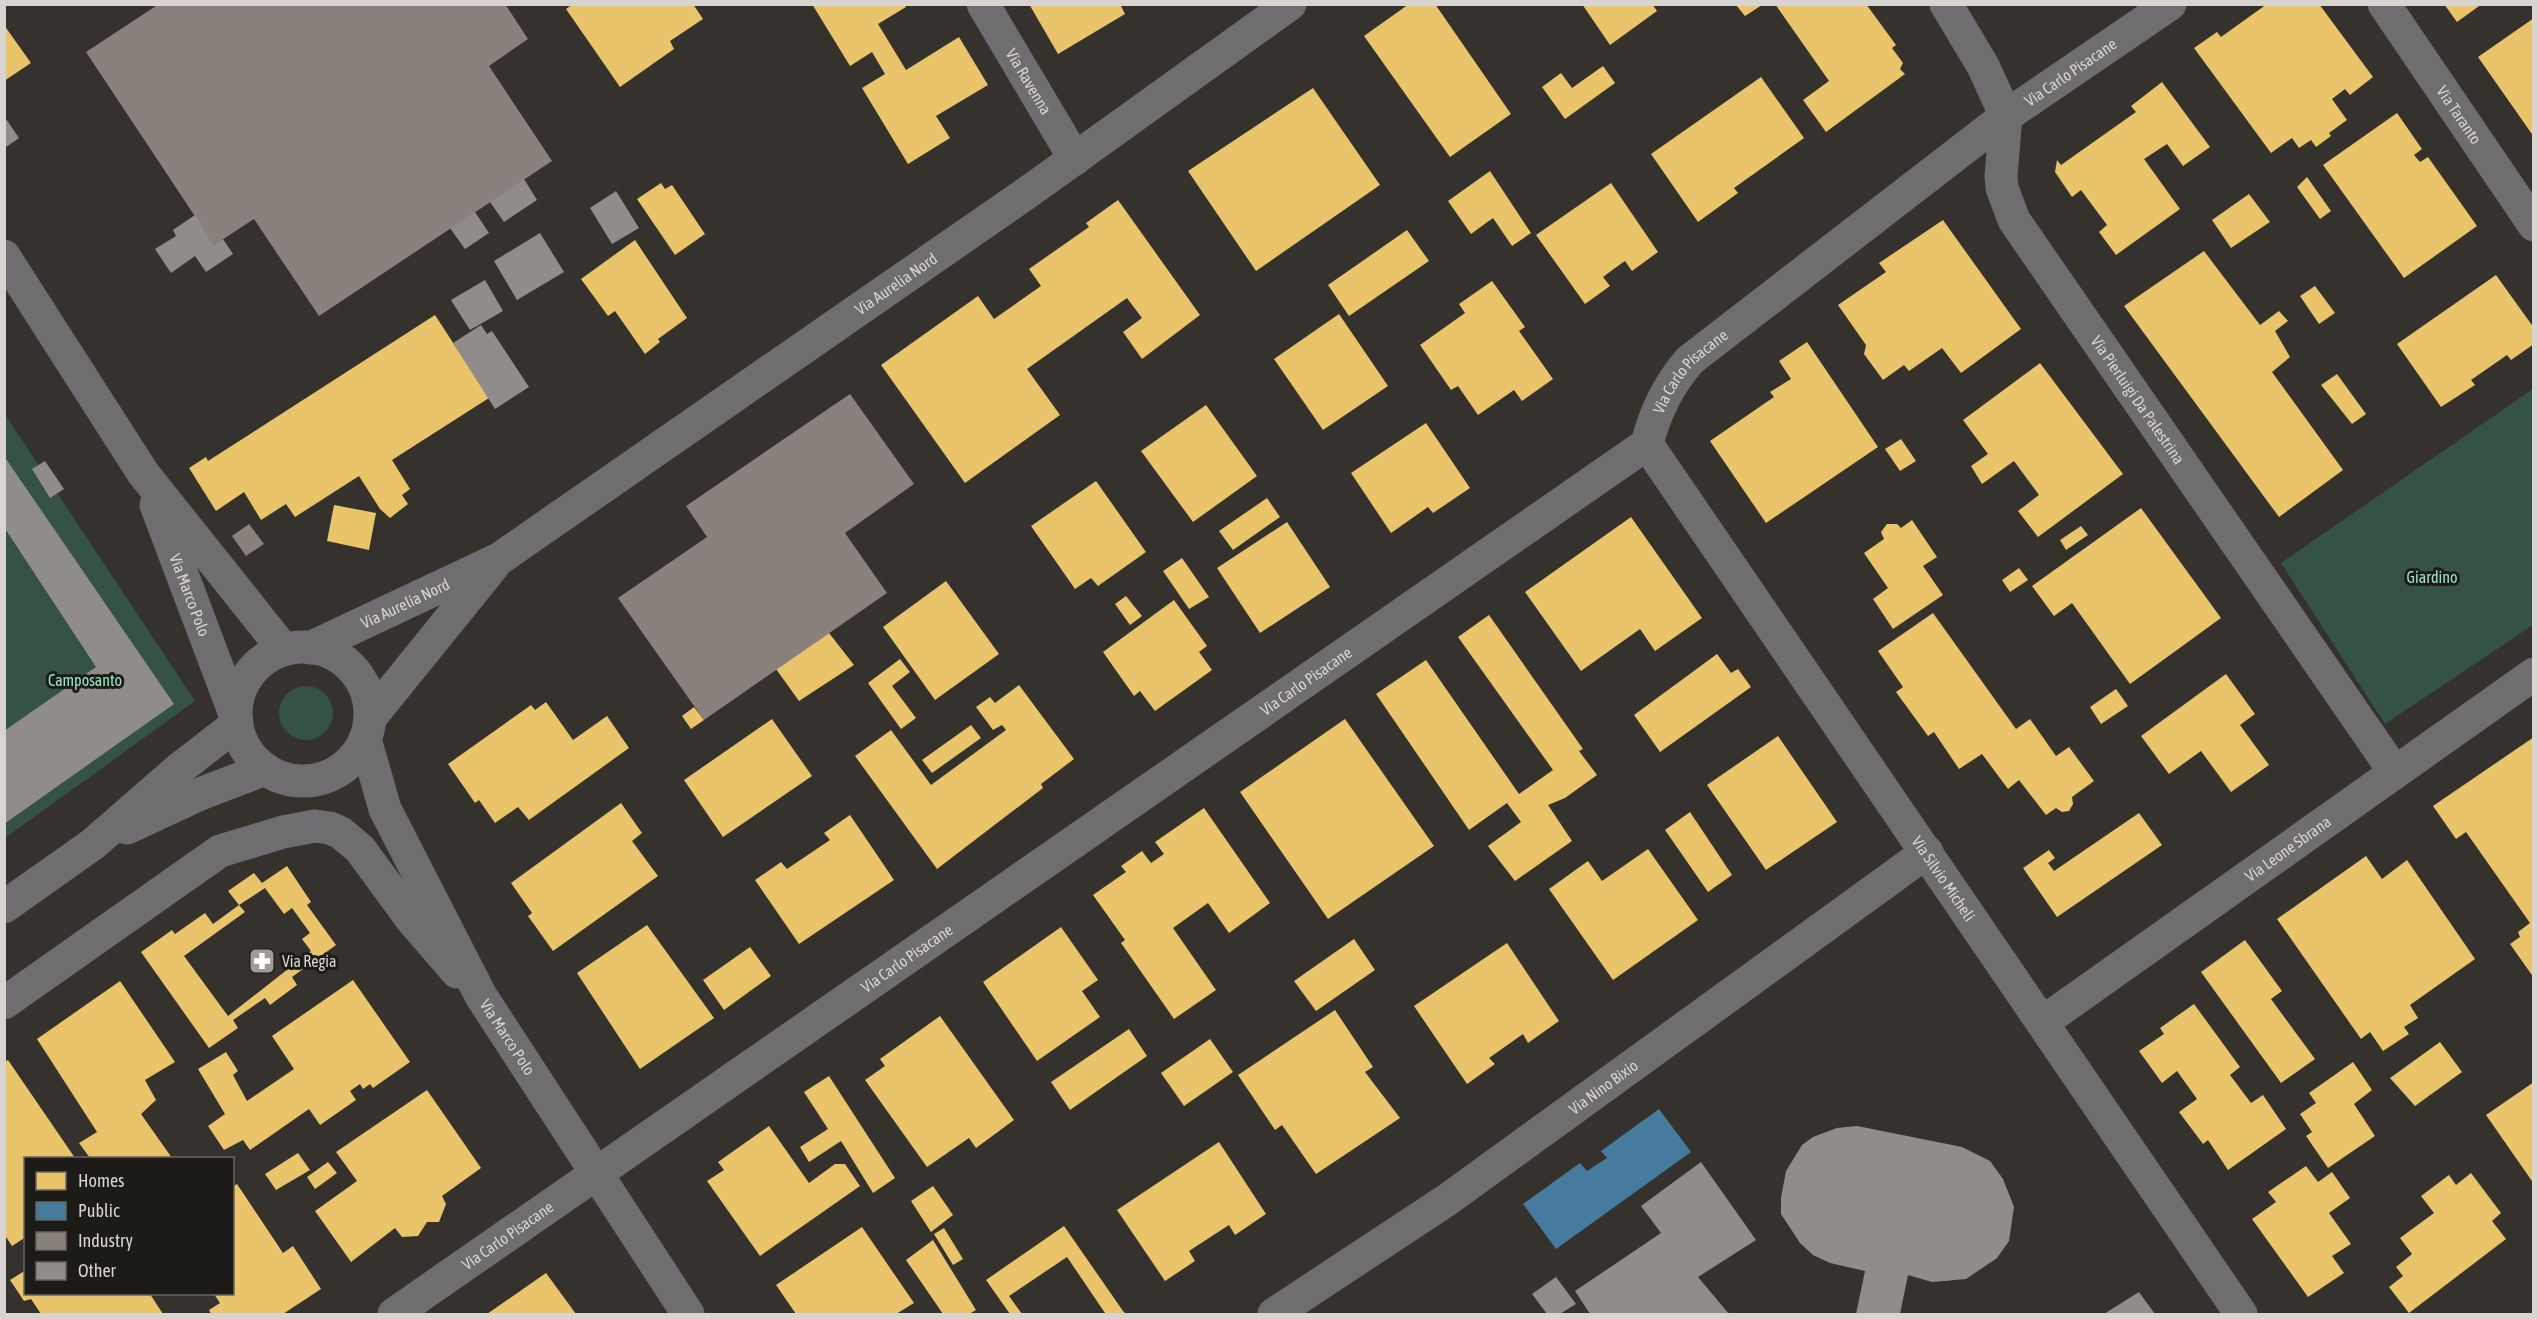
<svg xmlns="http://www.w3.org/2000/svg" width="2538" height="1319" font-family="'Asap Condensed',sans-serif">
<rect width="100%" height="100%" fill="#35322e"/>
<!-- green -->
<path fill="#345343" d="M2533 389V625L2385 724 2281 563Z
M4 413 195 701 5 838H4Z
M279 713a27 27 0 1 1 54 0a27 27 0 1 1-54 0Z"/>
<!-- homes -->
<path fill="#e9c46a" d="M573 4H693L703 19 670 41 674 49 620 87 566 9Z
M812 4H904L906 7 878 24 906 70 959 37 988 85 936 116 950 138 908 164 862 88 885 74 872 52 850 66Z
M1029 4H1120L1125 14 1058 54Z
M1409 4H1435L1511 114 1450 157 1364 36Z
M1582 4H1652L1657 11 1610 45Z
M1775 4H1866L1896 45 1892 48 1903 63 1900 69 1905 74 1826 132 1803 100 1829 81Z
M2267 4H2319L2373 77 2350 95 2345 89 2332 99 2347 120 2329 133 2331 136 2316 147 2311 140 2299 148 2292 138 2271 153 2194 48 2217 32 2221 37Z
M2444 4H2482L2457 22Z
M1736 5H1762L1745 16Z
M2534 18V137L2478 57Z
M4 25 31 63 4 81Z
M1603 66 1615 83 1565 119 1542 87 1561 73 1572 88Z
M1761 77 1804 138 1734 188 1738 193 1698 222 1651 154Z
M2162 82 2210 147 2183 166 2167 144 2144 159 2180 209 2116 255 2099 232 2107 225 2081 190 2072 197 2055 172 2057 160 2061 165 2136 112 2131 106Z
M1313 88 1380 185 1256 271 1188 171Z
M2397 113 2422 149 2414 155 2420 162 2428 157 2477 226 2404 278 2323 165Z
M1490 171 1531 233 1512 246 1493 218 1471 234 1448 201Z
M2307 177 2331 211 2320 219 2297 187Z
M661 183 665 189 672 185 705 234 675 255 637 199Z
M1611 183 1658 252 1632 271 1625 261 1615 268 1603 277 1610 286 1585 304 1536 235Z
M2249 194 2270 222 2231 248 2212 220Z
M1118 200 1200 315 1142 359 1123 332 1142 318 1127 298 1027 369 1060 415 965 483 881 365 978 296 994 319 1041 286 1029 269 1089 227 1086 223Z
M1943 220 2021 329 1961 373 1942 348 1909 371 1904 365 1883 380 1864 354 1866 345 1838 305 1886 272 1879 263Z
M1407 230 1429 261 1349 316 1328 285Z
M635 240 687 318 658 339 660 342 645 354 615 311 608 316 581 279Z
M2204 251 2260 325 2279 311 2288 321 2275 331 2290 357 2272 372 2343 470 2279 517 2124 306Z
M2496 275 2534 328V344L2511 360 2507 355 2471 380 2475 385 2441 407 2397 344Z
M1492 281 1525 327 1519 331 1553 379 1522 401 1514 390 1478 415 1458 386 1451 390 1420 345 1465 313 1459 304Z
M2315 286 2335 313 2319 324 2300 296Z
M1339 314 1388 386 1323 430 1274 359Z
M435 315 489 398 392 460 410 489 402 495 408 504 390 518 380 509 359 476 295 517 286 504 261 520 244 492 216 511 189 468 206 457 208 461Z
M1807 342 1878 447 1766 523 1710 441 1774 397 1770 392 1791 379 1779 361Z
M2040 363 2123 474 2038 537 2018 511 2039 495 2014 461 1982 484 1971 466 1988 454 1963 420Z
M2337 374 2366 414 2352 424 2321 385Z
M1206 405 1257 476 1193 522 1141 451Z
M1426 423 1470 488 1433 513 1428 507 1391 533 1351 473Z
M1901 439 1916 461 1900 471 1885 449Z
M1096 481 1146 552 1098 586 1091 578 1075 589 1031 526Z
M1267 498 1280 517 1233 550 1219 531Z
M334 505 376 513 369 550 327 541Z
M2141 508 2221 618 2130 684 2072 603 2054 616 2032 586Z
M1631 517 1702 618 1655 651 1640 629 1581 671 1525 592Z
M1912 520 1937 557 1923 566 1943 595 1893 629 1873 599 1888 588 1864 553 1884 539 1881 532 1887 524H1897L1901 528Z
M1287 522 1330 587 1260 633 1217 568Z
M2081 526 2088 535 2066 550 2060 540Z
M1182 558 1209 597 1189 609 1163 571Z
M2019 568 2028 580 2010 592 2002 580Z
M946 581 999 654 935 700 883 627Z
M1126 596 1142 616 1130 625 1115 604Z
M1174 600 1207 646 1199 652 1212 670 1155 711 1140 691 1134 696 1103 652Z
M1933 613 2016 729 2030 719 2056 756 2069 747 2094 781 2072 797 2073 804 2069 811 2062 812 2056 808 2046 815 2019 780 2008 789 1982 754 1959 769 1934 732 1928 736 1896 692 1903 687 1878 651Z
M1489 615 1583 749 1579 751 1597 775 1565 798 1548 805 1572 841 1515 881 1488 846 1521 822 1507 803 1469 830 1376 694 1426 660 1519 794 1553 770 1458 637Z
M829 633 854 665 799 701 776 669Z
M1717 654 1731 673 1738 669 1751 687 1660 752 1634 715Z
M900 659 910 672 892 686 916 718 901 729 868 683Z
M2226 674 2255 714 2240 725 2269 765 2231 792 2201 751 2169 774 2141 736Z
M1019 685 1074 759 1041 784 1043 788 937 869 855 756 891 730 931 785 1006 730 1002 725 993 730 976 707 990 697 995 703Z
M2116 689 2128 706 2101 724 2090 707Z
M546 702 573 740 607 716 629 748 529 820 518 807 495 823 479 800 475 803 448 764 531 705 535 710Z
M694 707 704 720 691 729 682 716Z
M772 719 812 776 723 837 684 780Z
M1345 719 1434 846 1328 919 1240 792Z
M971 725 981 738 932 773 922 760Z
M1778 736 1837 822 1766 870 1707 785Z
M2534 737V978L2510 944 2520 937 2518 932 2530 923 2466 832 2456 839 2433 806Z
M621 803 642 833 632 841 658 876 553 951 528 916 532 913 511 883Z
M1204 808 1270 903 1229 933 1208 903 1173 928 1216 990 1174 1019 1121 943 1125 940 1093 895 1126 872 1121 866 1142 851 1151 863 1164 854 1155 842Z
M1690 812 1732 875 1708 892 1665 830Z
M2139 813 2162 845 2057 917 2023 868 2049 850 2055 858 2048 863 2054 871Z
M850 815 894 880 799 944 755 880 781 862 787 869 830 840 824 833Z
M1648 849 1698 920 1613 980 1549 889 1588 861 1602 881Z
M2366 856 2382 879 2407 860 2475 959 2410 1005 2418 1018 2404 1027 2409 1034 2383 1051 2370 1032 2361 1039 2277 919Z
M287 866 311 902 307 905 336 945 292 977 297 985 270 1005 265 998 233 1020 238 1028 209 1048 141 952 172 930 175 934 205 913 213 924 239 905 245 912 184 956 228 1016 311 951 302 939 310 933 292 908 284 914 265 888 239 905 228 891 254 873 262 883Z
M647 925 714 1018 640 1069 577 973Z
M1061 927 1098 980 1082 991 1100 1017 1037 1061 983 982Z
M1354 939 1375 970 1316 1011 1294 981Z
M2245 940 2282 991 2271 999 2315 1059 2281 1083 2201 972Z
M1507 943 1559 1021 1528 1043 1523 1034 1489 1058 1495 1064 1467 1084 1414 1006Z
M750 947 771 976 724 1010 703 980Z
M353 980 410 1062 373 1088 370 1084 363 1089 360 1084 350 1091 356 1100 320 1125 309 1109 250 1150 243 1140 224 1150 208 1126 225 1114 198 1069 226 1052 238 1071 233 1075 247 1101 294 1069 272 1036Z
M120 981 175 1062 145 1080 156 1100 141 1114 172 1158H90L79 1143 97 1132 37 1039Z
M2194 1004 2240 1067 2230 1075 2251 1103 2263 1095 2286 1129 2228 1170 2208 1140 2203 1144 2179 1112 2197 1099 2177 1071 2162 1083 2139 1051 2164 1034 2160 1028Z
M1335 1010 1373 1067 1365 1072 1400 1118 1316 1174 1282 1125 1275 1130 1238 1075Z
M940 1016 1014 1120 976 1148 969 1138 927 1167 865 1080 885 1066 880 1059Z
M1129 1029 1147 1056 1070 1110 1051 1082Z
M1210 1039 1233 1072 1184 1106 1161 1073Z
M2440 1042 2462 1072 2415 1106 2390 1078Z
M8 1060 75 1158H26V1237L12 1246 4 1234V1062Z
M2353 1062 2372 1090 2354 1104 2375 1136 2328 1168 2306 1136 2312 1132 2300 1114 2316 1103 2309 1093Z
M829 1076 895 1178 873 1193 841 1141 809 1162 800 1147 828 1129 804 1092Z
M2534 1082V1184L2486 1115Z
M427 1090 481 1168 442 1196 446 1204 439 1222H427L418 1236 402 1237 395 1228 351 1262 315 1211 357 1181 336 1152Z
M769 1126 809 1183 835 1164H845L860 1186 760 1256 707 1181 724 1170 718 1162Z
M1219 1142 1266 1214 1235 1235 1229 1225 1189 1251 1195 1261 1165 1281 1117 1210Z
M298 1153 310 1170 276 1190 265 1174Z
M328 1162 337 1173 315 1189 307 1177Z
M2306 1166 2318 1182 2332 1172 2350 1198 2329 1213 2351 1244 2332 1256 2344 1273 2308 1297 2252 1219 2276 1202 2268 1192Z
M2471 1173 2501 1213 2492 1221 2506 1239 2409 1313 2389 1287 2403 1276 2396 1267 2412 1254 2400 1238 2434 1213 2421 1196 2449 1175 2456 1185Z
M237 1184 283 1253 293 1246 321 1289 283 1314H211L209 1310 220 1303 214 1294H232V1187Z
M933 1186 953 1215 931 1232 911 1201Z
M1064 1226 1123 1311 1126 1314H1103L1105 1313 1067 1257 1009 1296 1022 1314H1010L986 1280Z
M862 1227 914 1303 896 1314H796L776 1285Z
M944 1228 963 1259 953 1265 934 1234Z
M933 1240 976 1310 969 1314H943L906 1260Z
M26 1270V1294H150L163 1314H41L31 1299 24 1301 10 1280Z
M546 1273 576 1314H487Z"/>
<!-- public -->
<path fill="#457b9d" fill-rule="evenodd" d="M1659 1109 1691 1152 1556 1249 1523 1204 1580 1163 1587 1171 1607 1158 1601 1151Z
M1855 1128 1879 1134 1878 1145 1940 1158 1943 1144 1979 1157 1988 1163 2001 1179 2012 1207 2007 1240 1996 1256 1980 1269 1965 1277 1947 1281 1932 1280 1907 1274 1899 1314H1858L1867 1270 1838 1264 1814 1254 1802 1242 1783 1213 1782 1198 1787 1172 1803 1147 1824 1134 1837 1129ZM1881 1174 1920 1180 1908 1260 1868 1253Z
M1700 1166 1753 1239 1695 1278 1642 1207Z
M2137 1295 2152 1314H2108Z"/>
<!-- industry -->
<path fill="#8a817c" d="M159 4H505L528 39 489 66 552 161 319 316 254 219 214 245 86 52Z
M850 394 914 484 845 533 887 593 704 720 618 598 707 537 686 506Z
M249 524 264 544 246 556 232 536Z"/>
<!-- building -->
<path fill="#908c8a" d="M4 116 19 138 6 147 4 145Z
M524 179 537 200 504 222 490 202Z
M616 191 639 228 612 244 590 208Z
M475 212 489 233 465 249 450 228Z
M195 215 214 245 223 239 233 254 206 272 195 256 171 273 155 249 176 236 173 230Z
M540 233 564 272 517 300 494 261Z
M485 280 503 311 470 330 451 300Z
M481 325 487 334 492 331 529 387 495 409 453 343Z
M4 456 174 704 4 824V731L96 667 4 527Z
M45 461 64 489 50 498 32 469Z
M1857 1126 1962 1147 1990 1161 2003 1179 2014 1207 2009 1241 1997 1258 1966 1279 1932 1282 1908 1275 1900 1314H1856L1865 1271 1830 1263 1813 1255 1800 1243 1781 1214V1198L1786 1171 1802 1145 1813 1137 1837 1128Z
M1701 1162 1756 1240 1698 1277 1729 1314H1590L1575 1291 1661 1233 1641 1206Z
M1556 1277 1576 1304 1560 1314H1547L1532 1294Z
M2139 1292 2155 1314H2104Z"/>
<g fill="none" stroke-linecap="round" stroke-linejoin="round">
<!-- minor -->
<g stroke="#706d71" stroke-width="33">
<path id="s1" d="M983 4 1075 159"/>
<path id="s2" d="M1946 4 1983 66 2006 116 2001 176 2002 188 2014 220 2394 771"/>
<path id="s3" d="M2384 4 2534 225"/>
<path d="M4 256 143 473 284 650"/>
<path id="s4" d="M1647 444 2241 1314"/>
<path id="s5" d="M156 505 236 717"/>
<circle cx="303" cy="714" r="67"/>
<path id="s6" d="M310 648 499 559 1031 190 1290 4"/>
<path d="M370 718 493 566"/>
<path id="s7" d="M365 739 385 809 481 996 688 1314"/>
<path d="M127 828 200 794 265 769"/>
<path d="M4 907 93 844 179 769 237 724"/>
<path d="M4 1003 220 851 283 832 315 826 330 828 341 833 360 849 412 920 457 972"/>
<path id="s8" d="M2043 1022 2534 674"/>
<path id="s9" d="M394 1314 1647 444C1655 412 1668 385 1690 360L2006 116 2170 4"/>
<path id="s10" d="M1274 1314 1447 1200 1927 852"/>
</g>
</g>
<!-- icons -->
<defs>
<g id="pharmacy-square" transform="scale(1.35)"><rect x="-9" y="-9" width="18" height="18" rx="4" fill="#9f9b97" stroke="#1d1b17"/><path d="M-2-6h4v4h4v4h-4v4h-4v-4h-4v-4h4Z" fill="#fff"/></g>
</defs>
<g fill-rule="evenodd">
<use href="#pharmacy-square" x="262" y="961"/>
</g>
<g text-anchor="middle" stroke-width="6" stroke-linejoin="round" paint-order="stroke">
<!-- street labels -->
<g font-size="16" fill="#d8d4cf" stroke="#1d1b17">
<text dy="6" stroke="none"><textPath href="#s9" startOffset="2098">Via Carlo Pisacane</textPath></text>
<text dy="6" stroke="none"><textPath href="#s1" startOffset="90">Via Ravenna</textPath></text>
<text dy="6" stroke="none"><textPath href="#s3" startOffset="134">Via Taranto</textPath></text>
<text dy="6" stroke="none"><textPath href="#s6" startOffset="692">Via Aurelia Nord</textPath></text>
<text dy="6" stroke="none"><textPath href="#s9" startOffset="1612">Via Carlo Pisacane</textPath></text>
<text dy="6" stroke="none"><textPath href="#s2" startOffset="452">Via Pierluigi Da Palestrina</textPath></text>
<text dy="6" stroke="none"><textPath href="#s5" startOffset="96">Via Marco Polo</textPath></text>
<text dy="6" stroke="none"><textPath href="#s6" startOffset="105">Via Aurelia Nord</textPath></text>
<text dy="6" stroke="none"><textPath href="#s9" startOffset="1110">Via Carlo Pisacane</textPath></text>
<text dy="6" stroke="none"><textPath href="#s8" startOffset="300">Via Leone Sbrana</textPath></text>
<text dy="6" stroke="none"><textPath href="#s4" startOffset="526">Via Silvio Micheli</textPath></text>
<text dy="6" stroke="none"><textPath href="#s9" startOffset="624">Via Carlo Pisacane</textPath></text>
<text dy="6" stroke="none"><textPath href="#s7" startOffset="332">Via Marco Polo</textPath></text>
<text dy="6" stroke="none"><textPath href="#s10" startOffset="400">Via Nino Bixio</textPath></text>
<text dy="6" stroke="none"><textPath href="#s9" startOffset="138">Via Carlo Pisacane</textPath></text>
</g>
<!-- park labels -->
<g font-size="16" fill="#90e9bd" stroke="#1d1b17">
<text x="2432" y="583">Giardino</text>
<text x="85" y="686">Camposanto</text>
</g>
<!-- poi labels -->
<g font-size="16" fill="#d8d4cf" stroke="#1d1b17" text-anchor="start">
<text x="282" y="967">Via Regia</text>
</g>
</g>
<!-- border -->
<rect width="2538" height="1319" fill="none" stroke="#d8d4cf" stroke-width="12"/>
<!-- legend -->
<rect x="24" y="1157" width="210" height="138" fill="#1d1b17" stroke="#686561" stroke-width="1.5"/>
<rect x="36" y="1172" width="30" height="18" fill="#e9c46a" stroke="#686561" stroke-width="1.5"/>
<text x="78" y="1187" font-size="18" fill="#d8d4cf">Homes</text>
<rect x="36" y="1202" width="30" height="18" fill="#457b9d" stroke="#686561" stroke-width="1.5"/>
<text x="78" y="1217" font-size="18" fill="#d8d4cf">Public</text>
<rect x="36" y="1232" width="30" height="18" fill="#8a817c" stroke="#686561" stroke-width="1.5"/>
<text x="78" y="1247" font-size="18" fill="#d8d4cf">Industry</text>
<rect x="36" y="1262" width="30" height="18" fill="#908c8a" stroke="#686561" stroke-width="1.5"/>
<text x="78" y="1277" font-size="18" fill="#d8d4cf">Other</text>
</svg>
